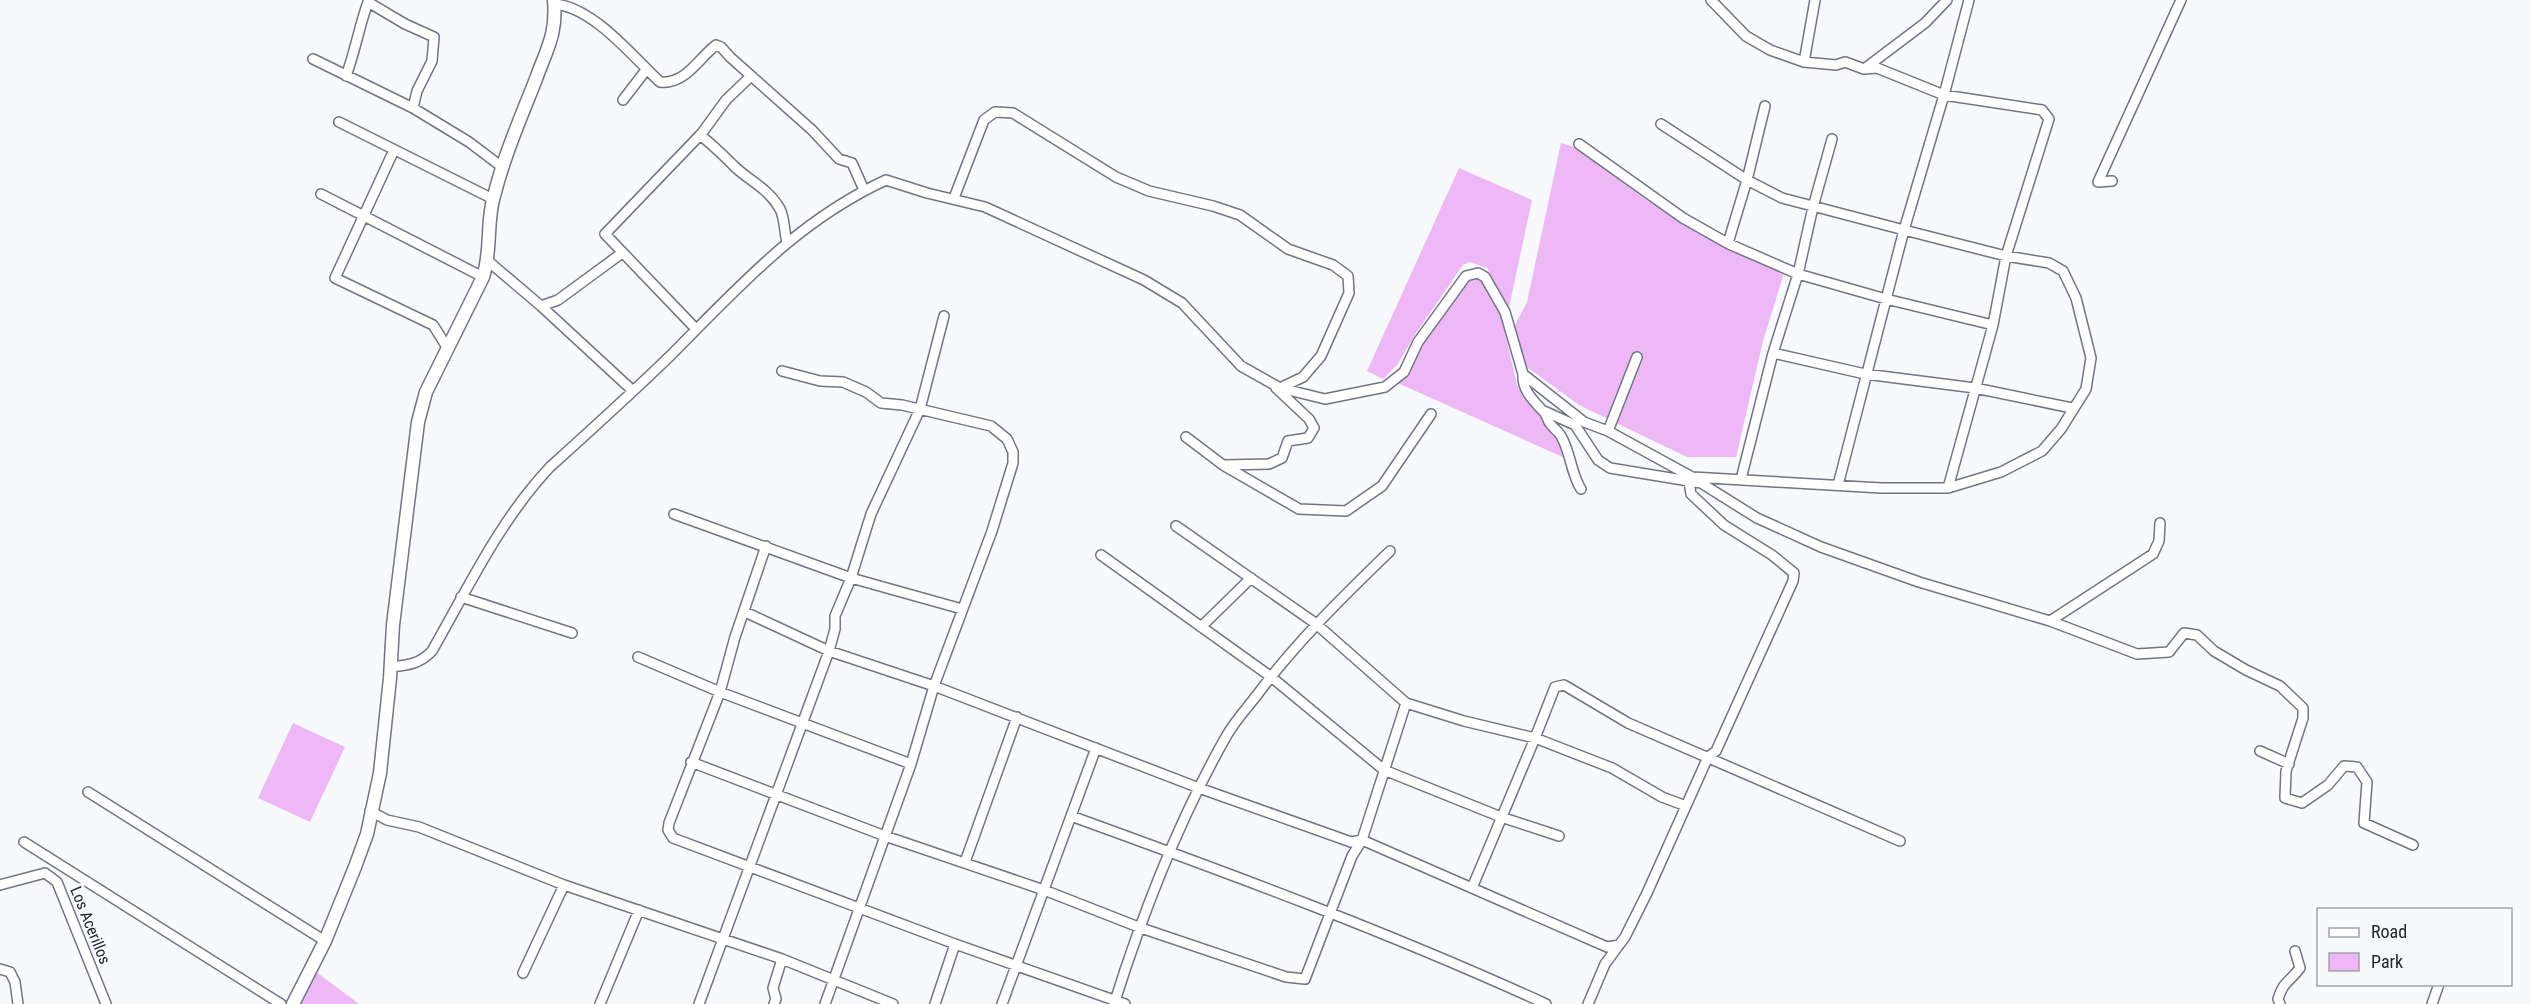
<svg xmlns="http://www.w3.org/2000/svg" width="2530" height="1004" font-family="'Roboto Condensed',sans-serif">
<rect width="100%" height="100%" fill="#f7f9fc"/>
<!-- green -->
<path fill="#eeb8f6" d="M1561 143 1575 147 1645 199 1725 247 1785 270 1763 341 1736 457H1687L1579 405 1523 364 1513 329 1527 302Z
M1459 168 1532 200 1508 312 1487 268 1470 262 1463 265 1414 336 1398 364 1383 379 1367 371Z
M1479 273 1499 309 1517 384 1524 399 1543 417 1548 430 1556 436 1567 459 1391 380 1402 373 1465 274Z
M293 723 345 747 310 822 258 798Z
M311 968 359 1004H293Z"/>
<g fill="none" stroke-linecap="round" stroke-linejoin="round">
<!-- minor casing -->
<g stroke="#717585" stroke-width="12">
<path id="minor" d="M1711 0 1746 36 1770 50 1804 62 1836 65 1845 62 1864 69 1877 68 1944 95 2042 110 2049 119 2006 256 1993 325 1948 488
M555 4C594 8 632 56 660 82 685 85 698 59 716 45L721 47 730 57 812 130 839 159 852 163 864 190
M313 59 413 108 469 142 502 167
M1804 62 1815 0
M1864 69 1925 23 1947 0
M346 76C355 52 359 27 368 2L405 24 434 37 432 61 417 91 413 108
M623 100 646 70
M339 122 493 199
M1661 124 1747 180 1782 198 1904 230 1944 95 1969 0
M700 135C713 145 724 156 735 167 751 182 769 189 780 209 785 219 784 231 787 242
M1579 144 1683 218 1729 244 1798 274 1813 207 1832 139
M394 150 335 278 433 325 447 347
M2112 181 2098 182 2181 0
M321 194 483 277
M954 198 984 120 995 112 1013 113 1116 177 1149 191 1213 206 1240 215 1288 249 1333 265 1348 276 1349 293 1321 356 1303 377 1280 388
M1728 243 1747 180 1765 106
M488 261 541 306 632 390
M541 306 558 300 622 253
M696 329 605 234 702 133 726 100 751 76
M1773 353 1865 374 1975 388 2072 408
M782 371 820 381 843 382 866 392 881 403 902 405 991 426 1007 439 1013 452V463L992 531 934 686 911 764 825 1004
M1523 374C1522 390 1532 399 1542 410 1546 413 1547 418 1549 422 1552 427 1558 431 1561 436 1571 453 1571 474 1581 489
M1544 411 1575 425 1598 460 1610 468 1701 483 1757 518 1821 547 1919 582 2050 621 2137 654 2169 652 2184 633 2197 635 2214 651 2246 670 2280 686 2303 708V718L2286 771 2285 798 2302 803 2328 785 2344 766 2357 767 2367 782 2364 823 2413 845
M1608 431 1637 357
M1186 437 1223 465 1269 464 1282 458 1288 441 1308 438 1314 428 1309 419 1276 388
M1223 465 1299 509 1346 511 1382 486 1431 414
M1741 479 1773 353 1798 274 1886 299 1993 325
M674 514 851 578 962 609
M1176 526 1315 623 1406 703
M766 546 735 637 720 692 669 823 668 830 673 838 955 944 1125 1004
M1101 555 1270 676 1384 770 1501 817 1559 836
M461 597 572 633
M745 612 829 651 934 686 1199 788 1351 842 1362 840 1406 703 1464 721 1535 738 1555 687 1564 685 1628 723 1900 841
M2050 621 2153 554 2159 541 2160 523
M1201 627 1251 578
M638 657 720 692 911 764
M390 667C408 665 420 664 432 651 468 588 500 520 550 467 591 430 632 393 671 355 739 287 797 221 886 180L927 193 985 207 1144 280 1182 303 1241 366 1280 388 1325 399 1385 387 1404 372 1418 342 1466 276 1478 273 1485 277 1505 312 1523 374 1584 422 1608 431 1692 477
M2260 751 2289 764
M691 762 885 836 1044 890 1141 928 1286 977 1305 979 1352 856 1362 840 1607 947 1619 945 1625 937 1647 893 1708 757 1716 751 1793 581 1794 573 1772 555 1724 525 1691 494 1689 482 1692 477 1881 488H1948L2001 472 2042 451 2061 429 2086 389 2091 358 2076 298 2063 271 2049 263 2006 256 1904 230 1838 485
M88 792 325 941
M370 811 387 820 419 827 564 885 782 959 893 1004
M1071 816C1231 874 1391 933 1546 1004
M24 842 281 1004
M965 862 1017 717
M0 885 45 873 57 882 106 1004
M1472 888 1535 738 1612 768 1662 797 1686 806
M0 969 10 972 15 982 18 1004
M523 973 564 885
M600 1004 639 910
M699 1004 829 651 835 629V616L851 578 871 514 920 409 944 316
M774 1004 776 999 773 988 782 959
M935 1004 955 944
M1002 1004 1096 748
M1114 1004C1143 912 1179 819 1227 735 1235 721 1247 708 1257 695 1297 641 1342 598 1390 551
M1588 1004 1605 964 1619 945
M2280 1004 2278 999C2284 980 2290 982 2300 968L2295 951
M2432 1004 2439 984"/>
</g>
<!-- tertiary casing -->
<g stroke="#717585" stroke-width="15">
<path id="tertiary" d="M293 1004 325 941 355 867 367 834 380 773 390 678 393 625 418 422 426 392 483 277C492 250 486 222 494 196 504 156 521 117 536 79 547 48 557 35 554 0"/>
</g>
<!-- minor -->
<use href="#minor" stroke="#fff" stroke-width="9"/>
<!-- tertiary -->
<use href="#tertiary" stroke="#fff" stroke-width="12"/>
</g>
<g text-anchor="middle" stroke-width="6" stroke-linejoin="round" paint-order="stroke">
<!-- street labels -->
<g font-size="16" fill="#23252b" stroke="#f7f9fc">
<text transform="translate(91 925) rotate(68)" y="6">Los Acerillos</text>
</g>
</g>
<!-- legend -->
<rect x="2317" y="908" width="195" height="78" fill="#f7f9fc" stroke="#a2a4a8" stroke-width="1.5"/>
<rect x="2329" y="928" width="30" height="9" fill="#ffffff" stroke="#a2a4a8" stroke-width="1.5"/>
<text x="2371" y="938" font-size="18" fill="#23252b">Road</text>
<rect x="2329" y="953" width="30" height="18" fill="#eeb8f6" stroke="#a2a4a8" stroke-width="1.5"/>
<text x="2371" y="968" font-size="18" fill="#23252b">Park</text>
</svg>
